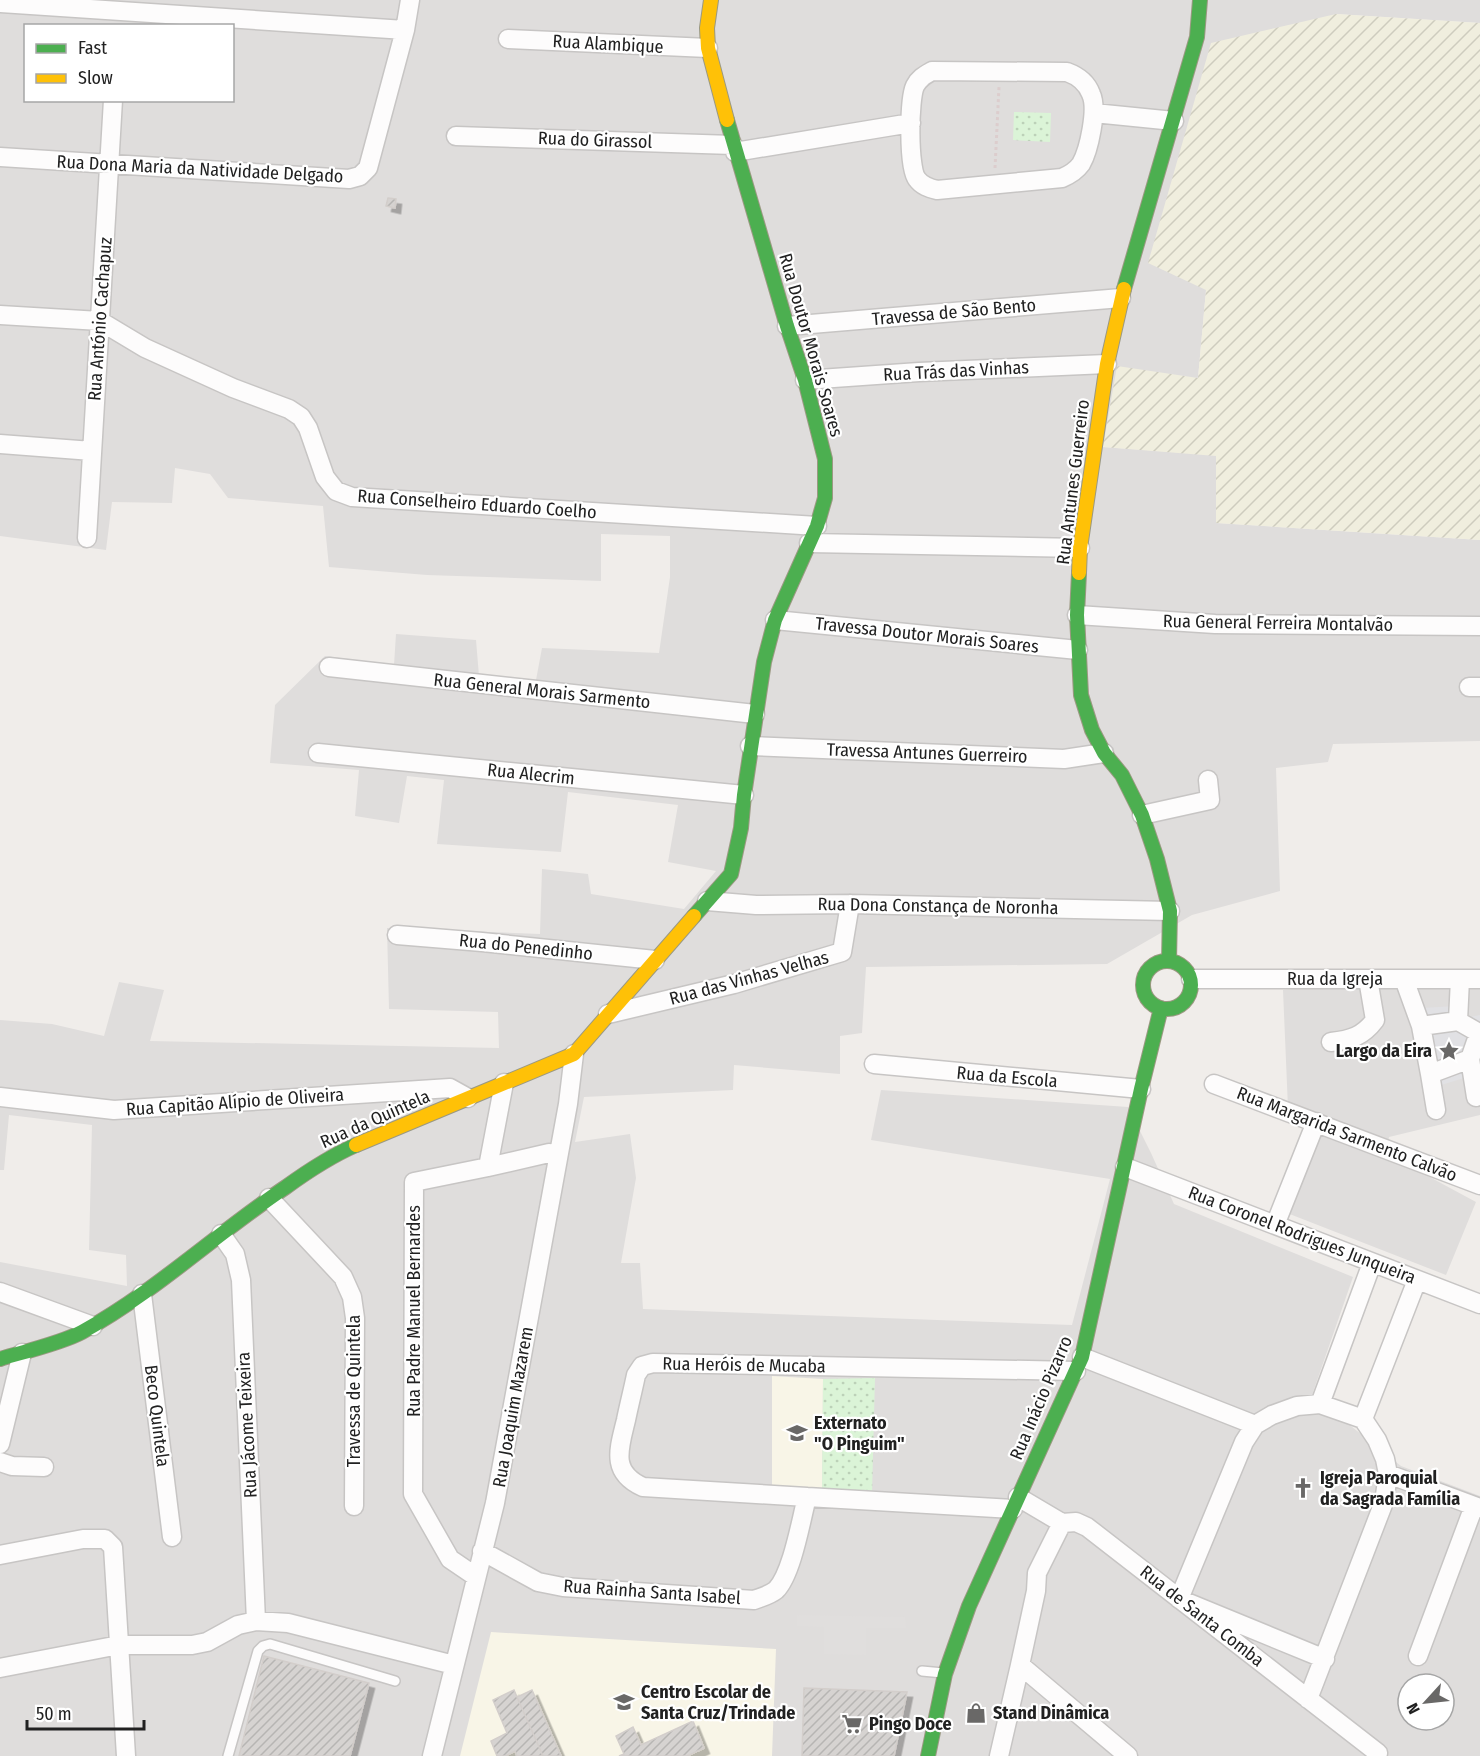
<svg xmlns="http://www.w3.org/2000/svg" width="1480" height="1756" font-family="'Fira Sans Condensed',sans-serif">
<defs>
<pattern id="farmland-furrows" width="10" height="10" patternUnits="userSpaceOnUse" patternTransform="scale(1.5)"><rect width="10" height="10" fill="#f0eede"/><path d="M-1 1l2-2M0 10L10 0M9 11l2-2" fill="none" stroke="#ceccbe"/></pattern>
<pattern id="park-dots" width="8" height="8" patternUnits="userSpaceOnUse" patternTransform="scale(1.5)"><rect width="8" height="8" fill="#dbf4d7"/><path d="M2 2h.1M6 6h.1" fill="none" stroke="#bcd1b8" stroke-width="1.8" stroke-linecap="round"/></pattern>
<pattern id="building-hatch" width="6" height="6" patternUnits="userSpaceOnUse" patternTransform="scale(1.5)"><rect width="6" height="6" fill="#d6d3d1"/><path d="M-1 1l2-2M0 6l6-6M5 7l2-2" fill="none" stroke="#b7b5b3"/></pattern>
<filter id="shadow"><feDropShadow dx="5.5" dy="5.5" stdDeviation="0" flood-color="#0004"/></filter>
</defs>
<rect width="100%" height="100%" fill="#f0edea"/>
<!-- residential -->
<path fill="#dfdddc" fill-rule="evenodd" d="M0 0H1480V23L1336 14 1206 290 1198 378 1103 447 1216 455 1217 523 1480 540V741L1333 744 1328 762 1276 768 1280 891 1192 915 1107 964 866 967 862 1033 840 1036V1074L734 1065 733 1090 584 1097 575 1142 630 1134 636 1178 621 1263H640L643 1309 1072 1325 1110 1179 871 1140 881 1090 1128 1107 1151 1153 1174 1204 1353 1277 1312 1395 1401 1466 1480 1496V1756H0V1262L127 1286 126 1255 89 1250 92 1125 9 1115 4 1170H0V1020L52 1024 104 1036 119 982 164 990 150 1041 499 1048 498 1012 389 1009 387 928 540 934 542 869 588 874 591 894 684 909 716 871 668 862 678 805 568 792 561 852 437 844 444 780 407 776 399 823 355 816 359 770 270 763 275 705 325 656 394 665 396 634 476 640 479 676 536 680 542 648 659 653 670 577V536L601 534V581L427 575 329 567 323 506 228 498 210 474 175 468 172 503 112 502 106 550 0 536ZM26 26H232V100H26ZM1408 1684H1444V1720H1408Z
M1480 969V1115L1389 1137 1387 1154 1476 1202 1446 1275 1287 1213 1323 1127 1288 1108 1283 990Z"/>
<!-- education -->
<path fill="#f8f5e7" d="M772 1376 823 1379 822 1492 772 1488Z
M491 1632 776 1649 772 1756H460Z"/>
<!-- farmland -->
<path fill="url(#farmland-furrows)" d="M1336 14 1480 23V540L1216 523V456L1103 447 1117 366 1198 378 1206 290 1148 263 1211 43Z"/>
<!-- park -->
<path fill="url(#park-dots)" d="M1014 112 1051 113 1050 142 1013 140Z
M875 1378 872 1494 822 1492 823 1379Z"/>
<!-- parking -->
<path fill="#e0dedd" d="M797 1615 905 1617 906 1628H866V1655L824 1654V1627L797 1626Z"/>
<!-- plaza -->
<path fill="#e1e1e4" d="M1456 1006 1465 1018 1480 1015V1099L1470 1104 1464 1078 1438 1086 1431 1112 1422 1082 1415 1037 1421 1008Z"/>
<!-- building -->
<path fill="url(#building-hatch)" stroke="#d3cecb" stroke-width="1.5" filter="url(#shadow)" d="M388 198 396 199 395 208 386 206Z
M264 1656 369 1683 350 1756H239Z
M804 1688 907 1692 894 1756H802Z
M514 1690 517 1697 543 1756H517L515 1751 505 1756H497L491 1741 507 1733 493 1700Z
M532 1690 561 1756H543L517 1697Z
M693 1721 704 1748 687 1756H619L624 1754 616 1736 633 1727 641 1745Z"/>
<g fill="none" stroke-linecap="round" stroke-linejoin="round">
<!-- lane casing -->
<g stroke="#c7c5c4" stroke-width="12">
<path id="lane" d="M922 1671 943 1673
M228 1756 258 1651 263 1646 270 1644 395 1681"/>
</g>
<!-- street casing -->
<g stroke="#c7c5c4" stroke-width="21">
<path id="street" d="M0 3 405 30
M508 39 708 48
M932 71 1067 72C1078 76 1087 83 1091 94 1098 109 1089 150 1081 164 1076 171 1069 175 1062 178L937 190C929 188 922 186 917 179 908 168 909 99 915 86 919 78 925 75 932 71Z
M1094 113 1174 121
M456 136 733 145
M735 152 911 123
M0 157 349 179 360 176 368 168 405 30 410 0
M0 315 100 321 145 348 233 388 289 409 301 417 308 428 325 477 336 491 352 497 817 526
M787 326 1121 298
M805 380 919 372 1107 364
M0 444 92 451
M87 538 113 100
M809 543 1080 548
M1077 615 1215 624 1480 626
M775 620 1078 650
M329 667 755 714
M1469 687H1480
M750 746 1064 759 1104 753
M318 753 744 795
M1142 815 1210 800 1208 780
M707 901 756 905 850 904 1170 911
M397 935 482 942 655 960
M1191 979H1480
M1404 979 1421 1026 1430 1074 1470 1059 1479 1033 1458 1021 1460 979
M608 1014 734 984 842 952 850 904
M1421 1026 1458 1021
M1331 1042C1351 1040 1363 1036 1375 1020L1368 979
M1470 1059 1476 1097
M874 1064 1141 1089
M1430 1074 1436 1110
M1214 1084 1480 1185
M0 1097 114 1110 450 1088 468 1098
M488 1167 549 1153
M1125 1167 1480 1304
M269 1198 343 1277 352 1297 355 1318 354 1506
M1275 1225 1316 1122
M221 1234 235 1254 241 1280 256 1621
M0 1292 93 1326
M142 1294 172 1537
M1082 1357 1255 1425
M1320 1404 1372 1263
M1363 1419 1417 1280
M0 1444 22 1353
M0 1462 12 1466 44 1467
M1388 1474 1480 1508
M807 1497 643 1487C610 1472 619 1449 626 1420 629 1405 633 1390 636 1375L642 1366 653 1363 1076 1371
M1018 1497 1062 1523 1076 1522 1087 1527 1378 1753
M1062 1523 1037 1573 1036 1591 1020 1665 1128 1756
M482 1551 538 1582 563 1587 754 1600C762 1597 770 1595 776 1590 792 1574 801 1520 807 1497L1013 1509
M0 1555 83 1539H105L113 1547 126 1756
M475 1576 450 1559 413 1494 414 1182 488 1167 504 1083
M1418 1656 1474 1506
M0 1668 119 1645H192L207 1642 238 1625 256 1621 288 1623 454 1665
M1308 1699 1384 1502 1388 1474 1385 1459 1377 1440 1363 1419 1320 1404 1297 1406 1272 1415 1255 1425 1244 1442 1179 1599 1325 1659
M432 1756 495 1503 568 1104 574 1054
M999 1756 1020 1665"/>
</g>
<!-- fast casing -->
<g stroke="#9b9982" stroke-width="16">
<path id="fast" d="M1124 289 1197 37 1200 0
M1079 573 1077 615 1081 695 1092 730 1104 753 1122 775 1142 815 1157 859 1170 911 1169 961
M694 916 731 874 741 828 744 795 764 662 775 620 817 526 825 498V459L805 380 787 326 727 120
M1143 985a24 24 0 1 1 48 0a24 24 0 1 1-48 0Z
M0 1359C23 1352 62 1343 82 1332 155 1292 217 1233 286 1187 308 1171 331 1156 356 1145
M928 1756 945 1674 969 1606 1082 1357 1141 1089 1161 1008"/>
</g>
<!-- slow casing -->
<g stroke="#9b9982" stroke-width="16">
<path id="slow" d="M711 0 707 28 708 48 727 120
M1079 573 1080 548 1107 364 1124 289
M356 1145 574 1054 694 916"/>
</g>
<!-- path -->
<path stroke="#dccdcd" stroke-width="3" stroke-dasharray="3 3" stroke-linecap="butt" d="M995 168 999 87"/>
<!-- lane -->
<use href="#lane" stroke="#fdfcfc" stroke-width="9"/>
<!-- street -->
<use href="#street" stroke="#fdfcfc" stroke-width="18"/>
<!-- fast -->
<use href="#fast" stroke="#4caf50" stroke-width="14"/>
<!-- slow -->
<use href="#slow" stroke="#ffc107" stroke-width="14"/>
</g>
<!-- icons -->
<defs>
<g id="sight-bare" transform="scale(1.62)"><path d="M0-6L1.8-2.2L6-1.7L2.9 1.2L3.7 5.4L0 3.3L-3.7 5.4L-2.9 1.2L-6-1.7L-1.8-2.2Z" fill="#696867" stroke="#fff" stroke-width="2.5" paint-order="stroke"/></g>
<g id="school-bare" transform="scale(1.62)"><path d="M0-5L7-2L0 1L-7-2ZM-4 1L0 2.5L4 1V4Q0 6-4 4Z" fill="#696867" stroke="#fff" stroke-width="2.5" paint-order="stroke"/></g>
<g id="church-bare" transform="scale(1.62)"><path d="M-1.2-6h2.4v3.5h3.3v2.4h-3.3V6h-2.4V-.1h-3.3v-2.4h3.3Z" fill="#696867" stroke="#fff" stroke-width="2.5" paint-order="stroke"/></g>
<g id="shop-bare" transform="scale(1.62)"><path d="M-5-2.5h2.3a2.7 3.5 0 0 1 5.4 0H5L5.5 6h-11ZM-1.5-2.5h3a1.5 2.3 0 0 0-3 0Z" fill="#696867" stroke="#fff" stroke-width="2.5" paint-order="stroke"/></g>
<g id="supermarket-bare" transform="scale(1.62)"><path d="M-6-5.5h2.5l.6 2H6L4.5 2H-2.5L-4.4-4H-6ZM-1.5 3.2a1.3 1.3 0 1 0 .1 0ZM3 3.2a1.3 1.3 0 1 0 .1 0Z" fill="#696867" stroke="#fff" stroke-width="2.5" paint-order="stroke"/></g>
</defs>
<g fill-rule="evenodd">
<use href="#sight-bare" x="1449" y="1051"/>
<use href="#school-bare" x="797" y="1433"/>
<use href="#church-bare" x="1303" y="1488"/>
<use href="#school-bare" x="624" y="1702"/>
<use href="#shop-bare" x="976" y="1713"/>
<use href="#supermarket-bare" x="852" y="1724"/>
</g>
<g text-anchor="middle" stroke-width="4.5" stroke-linejoin="round" paint-order="stroke">
<!-- street labels -->
<g font-size="18" fill="#212121" stroke="#fff">
<text transform="translate(608 44) rotate(3)" y="6">Rua Alambique</text>
<text transform="translate(595 140) rotate(2)" y="6">Rua do Girassol</text>
<text transform="translate(200 169) rotate(3)" y="6">Rua Dona Maria da Natividade Delgado</text>
<text transform="translate(954 312) rotate(-5)" y="6">Travessa de São Bento</text>
<text transform="translate(100 319) rotate(-86)" y="6">Rua António Cachapuz</text>
<text transform="translate(811 345) rotate(74)" y="6">Rua Doutor Morais Soares</text>
<text transform="translate(956 371) rotate(-3)" y="6">Rua Trás das Vinhas</text>
<text transform="translate(1073 482) rotate(-83)" y="6">Rua Antunes Guerreiro</text>
<text transform="translate(477 504) rotate(4)" y="6">Rua Conselheiro Eduardo Coelho</text>
<text transform="translate(1278 623) rotate(1)" y="6">Rua General Ferreira Montalvão</text>
<text transform="translate(927 635) rotate(6)" y="6">Travessa Doutor Morais Soares</text>
<text transform="translate(542 691) rotate(6)" y="6">Rua General Morais Sarmento</text>
<text transform="translate(927 753) rotate(2)" y="6">Travessa Antunes Guerreiro</text>
<text transform="translate(531 774) rotate(6)" y="6">Rua Alecrim</text>
<text transform="translate(938 906) rotate(1)" y="6">Rua Dona Constança de Noronha</text>
<text transform="translate(526 947) rotate(6)" y="6">Rua do Penedinho</text>
<text transform="translate(749 978) rotate(-15)" y="6">Rua das Vinhas Velhas</text>
<text x="1335" y="985">Rua da Igreja</text>
<text transform="translate(1007 1077) rotate(5)" y="6">Rua da Escola</text>
<text transform="translate(235 1102) rotate(-4)" y="6">Rua Capitão Alípio de Oliveira</text>
<text transform="translate(375 1119) rotate(-24)" y="6">Rua da Quintela</text>
<text transform="translate(1347 1134) rotate(21)" y="6">Rua Margarida Sarmento Calvão</text>
<text transform="translate(1302 1235) rotate(21)" y="6">Rua Coronel Rodrigues Junqueira</text>
<text transform="translate(414 1311) rotate(-90)" y="6">Rua Padre Manuel Bernardes</text>
<text transform="translate(744 1365) rotate(1)" y="6">Rua Heróis de Mucaba</text>
<text transform="translate(354 1391) rotate(-90)" y="6">Travessa de Quintela</text>
<text transform="translate(1041 1398) rotate(-67)" y="6">Rua Inácio Pizarro</text>
<text transform="translate(513 1407) rotate(-80)" y="6">Rua Joaquim Mazarem</text>
<text transform="translate(157 1416) rotate(83)" y="6">Beco Quintela</text>
<text transform="translate(247 1425) rotate(-93)" y="6">Rua Jácome Teixeira</text>
<text transform="translate(652 1592) rotate(4)" y="6">Rua Rainha Santa Isabel</text>
<text transform="translate(1202 1616) rotate(38)" y="6">Rua de Santa Comba</text>
</g>
<!-- poi labels -->
<g font-size="18" font-weight="bold" fill="#212121" stroke="#fff" text-anchor="start">
<text x="1432" y="1057" text-anchor="end">Largo da Eira</text>
<text x="814" y="1429">Externato<tspan x="814" dy="21">"O Pinguim"</tspan></text>
<text x="1320" y="1484">Igreja Paroquial<tspan x="1320" dy="21">da Sagrada Família</tspan></text>
<text x="641" y="1698">Centro Escolar de<tspan x="641" dy="21">Santa Cruz/Trindade</tspan></text>
<text x="993" y="1719">Stand Dinâmica</text>
<text x="869" y="1730">Pingo Doce</text>
</g>
</g>
<!-- legend -->
<rect x="24" y="24" width="210" height="78" fill="#ffffff" stroke="#a6a6a6" stroke-width="1.5"/>
<rect x="36" y="44" width="30" height="9" fill="#4caf50" stroke="#a6a6a6" stroke-width="1.5"/>
<text x="78" y="54" font-size="18" fill="#212121">Fast</text>
<rect x="36" y="74" width="30" height="9" fill="#ffc107" stroke="#a6a6a6" stroke-width="1.5"/>
<text x="78" y="84" font-size="18" fill="#212121">Slow</text>
<!-- north arrow -->
<g transform="translate(1426 1702) rotate(243)"><circle r="28" fill="#ffffff" stroke="#a6a6a6" stroke-width="1.5"/>
<path d="M0-4.5L10 22L0 15L-10 22Z" fill="#696867"/>
<text y="-9" font-size="16" font-weight="bold" text-anchor="middle" fill="#212121">N</text>
</g>
<!-- scale -->
<path d="M27 1720v9h117v-9" fill="none" stroke="#212121" stroke-width="3"/>
<text x="36" y="1720" font-size="18" fill="#212121" stroke="#ffffff" stroke-width="4.5" paint-order="stroke">50 m</text>
</svg>
